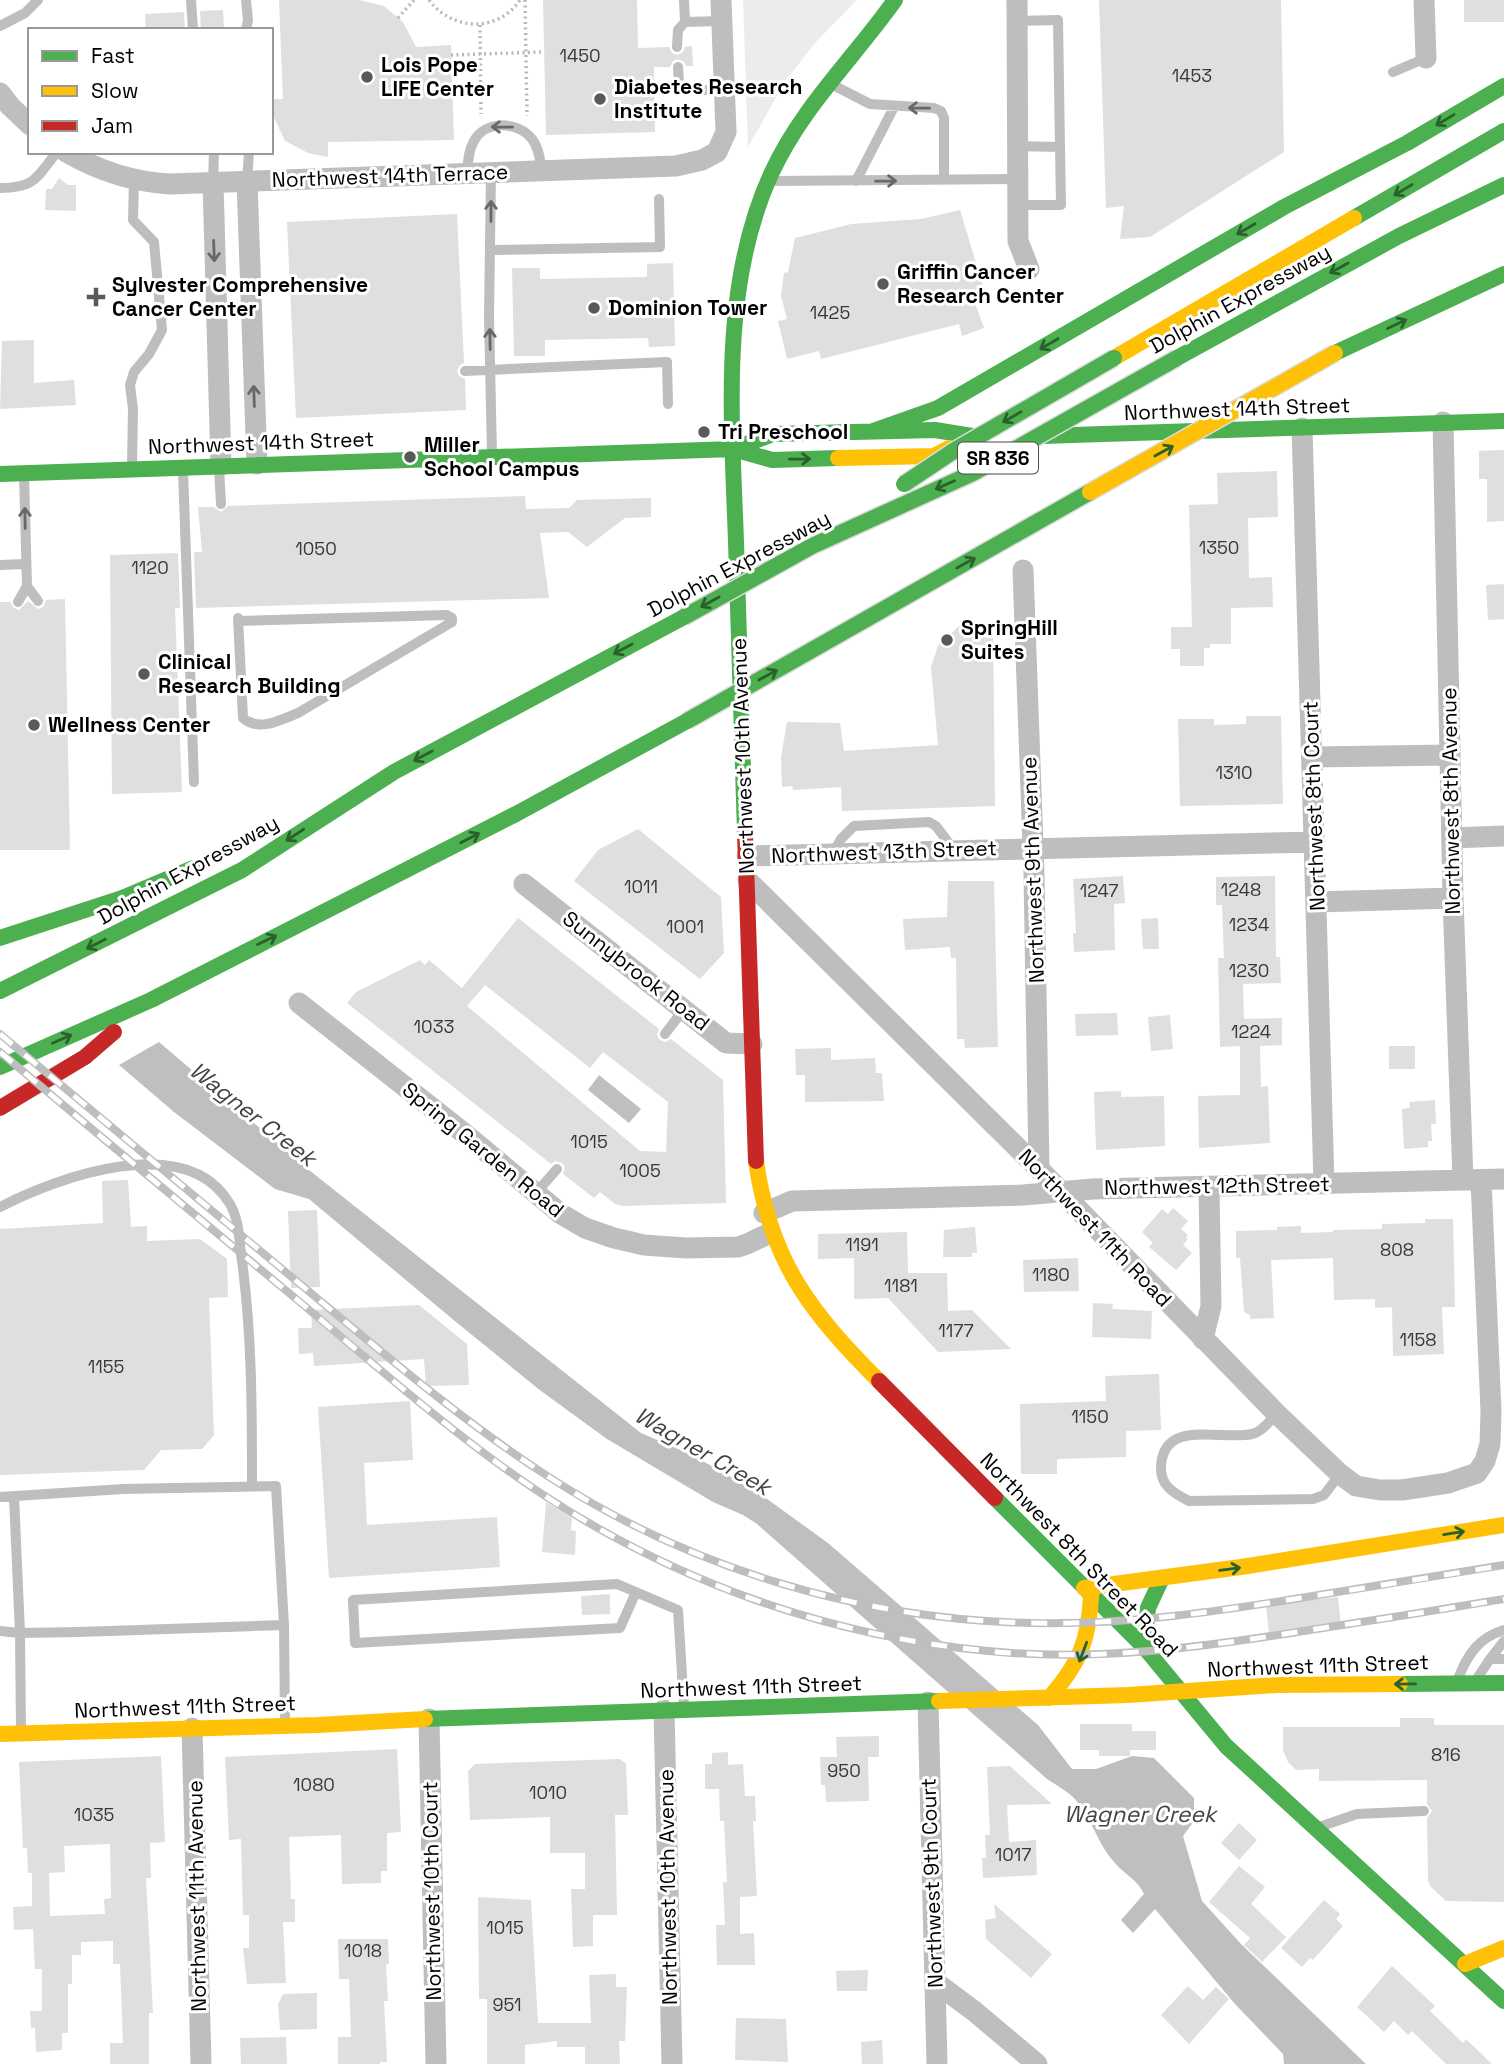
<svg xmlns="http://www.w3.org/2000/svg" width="1504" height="2064" font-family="'Space Grotesk',sans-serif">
<rect width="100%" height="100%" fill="#fff"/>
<!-- green -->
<path fill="#ececec" d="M743 0H857L815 43 786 80 748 147Z"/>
<!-- water -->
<path fill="#bfbfbf" d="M159 1042 309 1170 641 1433 692 1455 756 1491 828 1543 1038 1725 1072 1769H1096L1132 1756 1154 1758 1194 1798V1821L1183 1836 1202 1901 1241 1944 1366 2064H1284L1283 2054 1235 2004 1155 1909 1133 1933 1121 1920 1144 1894C1137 1879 1125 1875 1115 1863 1097 1844 1092 1817 1074 1798 1067 1791 1056 1785 1047 1779L757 1524 743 1515 713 1502 607 1439 541 1391 456 1322 309 1199 275 1189 174 1112 119 1065Z
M599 1075 641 1109 629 1123 588 1090Z"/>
<!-- building -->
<path fill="#dfdfdf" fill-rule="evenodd" d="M279 0H360L384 6 403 22 416 47 451 45 454 140 328 142V157L308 153 285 141 271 111V99H283Z
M543 0H637L638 48 669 47 672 53 677 55 683 52 685 47 692 46 693 66H686L684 62 678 59 673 61 670 67H654L655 132 546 135Z
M1099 0H1281L1284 152 1150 237 1120 239 1124 206 1106 208Z
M1464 0H1504V22H1464Z
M223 10 224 30H201L200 11Z
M184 12 185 30H146L145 14Z
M59 178 68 185H76V211L45 210 46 189H52Z
M960 210 987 299 975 303 984 328 962 336 959 324 821 359 819 351 787 359 778 321 787 319 781 296 784 273 788 272 795 238 851 224 921 219Z
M457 214 464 363 460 365 457 371 459 376 465 379 466 410 296 418 287 222Z
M673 263 675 346 649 347 648 338 545 340V356H514L512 268H540V279L647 277V264Z
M34 340V383L74 380 76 405 0 409 2 341Z
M1504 450V521L1487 522V479H1479V451Z
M1277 471 1278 517 1248 518 1249 578 1272 577 1273 607 1231 608V644H1210V648H1204V666H1180V649H1171V627H1192L1189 505 1218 504 1217 473Z
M525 496 526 509 569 508 577 500 651 498V517L625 518 587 547 568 532 540 533 549 598 196 608 194 552H202L198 507H214L221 512 228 506Z
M178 553 180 608H175L182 792 112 794 110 555Z
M1504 584V619L1488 620 1486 585Z
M65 599 70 850H0V602H10L14 608 19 610 28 601 38 609 43 607 46 600Z
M993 624 995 806 842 811 841 787 793 790 792 786 782 787 781 757 787 722 840 723 844 751 938 745 931 667 938 646 959 626Z
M1246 716H1281L1283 804 1180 806 1178 719H1214V725L1246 724Z
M638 829 721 897 724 953 700 979 574 881 598 850Z
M1123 876 1125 903 1114 904 1115 950 1074 952 1073 933H1076L1073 879Z
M1275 876 1276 957H1280L1281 983 1243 984 1244 1019 1282 1018V1045L1260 1046 1261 1087 1268 1086 1270 1143 1199 1148 1198 1096 1240 1095V1046L1220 1047 1218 958H1224L1222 905H1216V877Z
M948 881H994L998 1047 965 1048 964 1039H957L956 958H951L950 947 905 950 903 919 947 917Z
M518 918 659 1029 657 1034 660 1040 665 1042 671 1039 723 1080 726 1203 622 1206 615 1204 600 1192 594 1198 563 1174 565 1167 562 1163 555 1161 551 1164 347 1003 356 992 420 960 425 965 429 960 462 988ZM485 985 590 1068 603 1052 668 1102 666 1152 640 1151 467 1006Z
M1158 918 1159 949H1143L1141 919Z
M1117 1013 1118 1035 1076 1036 1075 1014Z
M1170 1015 1173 1049 1151 1051 1148 1017Z
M1389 1046H1415V1069H1389Z
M831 1048V1060L875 1058 876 1073H882L884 1101 805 1102V1075H796L795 1049Z
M1121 1091V1097L1164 1096 1165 1146 1096 1150 1094 1092Z
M1435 1100 1436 1124H1431L1432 1141H1428V1147L1404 1149 1402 1109 1410 1108 1409 1102Z
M128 1180 131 1227 147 1226V1241L200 1239 227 1259 228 1297 209 1298 214 1435 202 1449 161 1450 144 1470 0 1475V1229L103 1223 102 1181Z
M1173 1208 1188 1221 1181 1229 1188 1235 1186 1237 1188 1239 1183 1245 1192 1253 1176 1270 1149 1247 1153 1243 1142 1232 1162 1209 1168 1214Z
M317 1210 320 1287 291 1288 288 1211Z
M1425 1219H1453L1455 1307H1442L1444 1354 1393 1356 1392 1307 1375 1308V1299L1334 1300 1333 1258 1271 1260 1274 1318 1250 1319V1315L1244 1312 1240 1258H1236V1231L1277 1230V1227L1301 1226V1233L1333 1232V1230L1382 1229V1224L1425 1223Z
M975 1227 977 1253H972V1257H943L944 1230Z
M907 1232 908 1273H947L948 1311 972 1310 1011 1349 938 1352 888 1298 854 1299V1258L818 1259V1234Z
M1078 1258 1079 1291 1024 1292 1023 1260Z
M1093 1303 1113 1304 1112 1309 1152 1311 1151 1339 1092 1337Z
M419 1305 467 1344 469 1385 426 1386 424 1359 314 1366 313 1353 299 1354 298 1328H312L311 1310Z
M1159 1374 1161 1430 1126 1431V1457L1057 1459V1474H1021L1020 1404 1106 1401 1105 1376Z
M410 1401 413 1460 364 1463 367 1525 497 1517 500 1567 329 1578 318 1407Z
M546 1502 572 1518 571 1530 576 1531 575 1555 542 1552Z
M610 1594V1614L582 1615 581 1596Z
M1338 1597 1341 1626 1269 1634 1266 1605Z
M1400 1718H1434V1725H1504V1902L1446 1901 1430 1886 1428 1880 1427 1818 1432 1811 1427 1804V1780L1319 1781V1769L1296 1770 1288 1762 1283 1750V1727H1400Z
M1080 1724H1132V1731H1156V1750H1130V1756H1099V1750H1080Z
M879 1736V1757H868L869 1801 826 1802 825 1785H821L820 1757H837L836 1737Z
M397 1749 401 1832 387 1833V1871H381V1883L342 1884 341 1835 289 1837 291 1899H295V1922H283L286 1983 247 1984 243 1948H249V1915H243L241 1839 229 1840 225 1757Z
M728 1752V1765L743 1764 745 1796H755L756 1821H753L757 1896 740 1897V1934L754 1933 755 1965H717L716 1925H725L723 1882H727L724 1821H720L719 1789H705V1764H712V1753Z
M161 1756 165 1842 150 1843 151 1878H146L153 2013H149V2064H110V2043H123L120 1964H113V1941L81 1942V1955H72V1984H68V2033H62V2050L36 2052 35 2028H31L30 2011H42V1969H35L33 1929 14 1930 13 1907 32 1906V1873H28L27 1848H23L19 1762ZM110 1844 111 1898 104 1899 105 1914 50 1916 49 1873 65 1872 64 1846Z
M620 1759 626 1764 628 1815H615L617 1915H593V1946L573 1947 571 1889H585V1853H550V1817L470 1820 468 1771 475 1764Z
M1010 1766 1052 1804 1007 1805 1009 1842 1036 1840 1037 1875 983 1878 982 1858H986L985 1835H990L987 1767Z
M1239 1823 1257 1840 1239 1860 1221 1843Z
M1239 1866 1265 1887 1251 1904 1286 1937 1262 1962 1244 1945 1250 1938 1209 1902Z
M478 1897 531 1900 538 2023H591L589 1975 616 1974V1987H627L625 2041H619L620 2064H585V2047H557V2041L525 2045V2064H487V1999H479Z
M1324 1900 1340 1914 1336 1919 1343 1926 1313 1960 1310 1958 1302 1967 1281 1948Z
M994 1904 1052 1954 1031 1978 986 1939 985 1920 996 1918Z
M338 1939H388L389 1964H386L388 2001H384L387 2062H380V2064H338V2037H351L349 1979H339Z
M1392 1966 1435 2006 1430 2011 1463 2043 1466 2039 1492 2064H1446L1412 2031 1408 2035 1394 2021 1384 2032 1357 2007Z
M868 1970 867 1991H837L836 1971Z
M1188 1986 1203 2000 1216 1987 1229 1999 1189 2044 1161 2015Z
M317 1993V2029L280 2030 278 2004 283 1994Z
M736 2018 786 2019 788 2062 735 2060Z
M286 2037 287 2064H241L240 2038Z
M882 2040 883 2064H862L861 2042Z"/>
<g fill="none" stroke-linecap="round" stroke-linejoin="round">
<!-- path -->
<path stroke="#b9b9b9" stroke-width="3.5" stroke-dasharray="2 3.5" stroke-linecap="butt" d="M429 0C452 31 498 33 520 0
M525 0 527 116
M398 18 414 0
M480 25 481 114
M451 55 544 52"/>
<!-- lane -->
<path stroke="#bebebe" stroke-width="10" d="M191 0 193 30
M684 0 685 22 722 21
M1016 21 1058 20 1060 147 1016 146
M0 26 25 13 38 0
M246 30 248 20 246 0
M677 47 678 30 685 22
M678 67 679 83 687 90H724
M1393 72 1426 58
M831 84 870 104 934 108 941 111 944 118V180
M491 173 489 316 492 456
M467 174C468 163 468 151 474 141 485 120 518 121 532 139 539 148 540 160 542 171
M772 181 1017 179
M856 181 894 107
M247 182 249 152
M213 183 214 152
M0 188C35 188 36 178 57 152
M1017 205H1061L1060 147
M491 250 660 247 659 199
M465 371 667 362 668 404
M132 467 133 409 130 385 134 372 149 354 162 330 154 242 133 220 134 180
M219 468 221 504
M183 470 194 782
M0 565 26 564
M27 586 38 601
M18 602 27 586 24 474
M238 618 243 718C259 732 280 720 298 713L452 622V618L447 615 238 621
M833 853 841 839 854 826 929 822 936 826 954 850
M665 1034 684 1009
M536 1193 557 1169
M0 1207C58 1177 186 1130 230 1204 240 1221 239 1243 242 1261 252 1335 252 1410 252 1485
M1277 1414C1269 1421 1262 1432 1252 1434 1221 1441 1164 1418 1161 1466 1160 1486 1174 1493 1189 1501L1313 1499 1324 1495 1340 1474
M0 1497 123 1489 276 1486 284 1625 285 1723
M14 1497 20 1633 21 1732
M636 1592 620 1628 355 1643 353 1600 617 1584 678 1610 684 1707
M0 1631 20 1633 79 1632 284 1625
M1490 1659 1504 1641
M1458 1679C1467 1655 1479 1637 1504 1630
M1476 1680 1490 1659H1504
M1316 1828 1357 1814 1424 1811"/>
<!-- street -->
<path stroke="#bebebe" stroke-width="21" d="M1017 0 1018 241 1029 269
M1424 0 1426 58
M0 93 10 106 30 125
M66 152C99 171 132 182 170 184L676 166 702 160 717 152 726 132 721 0
M247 182 257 464
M213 183 221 465
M1443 422 1453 898 1463 1180
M1302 428 1324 1184
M1023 570 1034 874 1039 1169
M1313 757 1450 755
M1452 838 1504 836
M747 856 1315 842
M748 881 1039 1169 1277 1414 1340 1474 1356 1486 1380 1490H1402L1448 1483 1477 1473 1485 1461 1490 1444 1491 1411 1481 1180
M524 884 726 1043 752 1044
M1317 902 1453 898
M299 1003 465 1134 561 1214 585 1228 614 1238 644 1245 686 1248 738 1247 747 1244 770 1233
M764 1213 792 1201 1023 1195 1093 1189 1504 1179
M1203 1339 1211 1306 1209 1187
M928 1702 937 2064
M664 1710 672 2064
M429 1719 436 2064
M192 1728 201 2064
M935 1982 974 2011 1037 2064"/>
<!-- fast -->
<path stroke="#4caf50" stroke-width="16" d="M1354 218 1504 131
M1335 353 1504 274
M1177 358 1399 236 1504 185
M873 431 938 408 1284 207 1407 143 1504 86
M1042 436 1504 421
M733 449 773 434 935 430 978 437
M0 474 733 449 772 460 838 458
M745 833C742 736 739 639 736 542 732 420 719 286 772 172 802 107 854 58 895 0
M0 938 122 898 193 868
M0 991 242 870 394 772 684 617
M0 1067 151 1000 516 814 687 721
M995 1498 1144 1647 1226 1746 1504 2001
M1144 1647 1148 1608 1162 1578
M1400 1684 1504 1683
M425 1719 939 1701"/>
<!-- slow -->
<path stroke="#ffc107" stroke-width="16" d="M1114 358 1354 218
M838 458 934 456 949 448
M756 1161C770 1261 810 1312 879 1381
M1084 1588 1241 1567 1504 1525
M1049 1698C1079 1664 1089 1641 1091 1595
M939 1701 1128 1695 1277 1685 1400 1684
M0 1734 318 1725 425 1719
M1465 1964 1504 1948"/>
<!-- jam -->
<path stroke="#c62828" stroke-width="16" d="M745 833 756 1161
M0 1108 85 1057 114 1032
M879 1381 995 1498"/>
<!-- rail casing -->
<g stroke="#bebebe" stroke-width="8">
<path id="rail" d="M0 1034C98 1116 196 1197 294 1279 377 1348 459 1419 549 1477 691 1569 863 1620 1032 1623 1120 1625 1207 1613 1294 1599 1364 1588 1434 1577 1504 1565
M0 1052C100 1136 201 1220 301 1303 380 1369 457 1438 542 1494 676 1582 828 1636 988 1651 1096 1662 1204 1647 1310 1630 1375 1620 1439 1610 1504 1599"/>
</g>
<!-- rail -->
<use href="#rail" stroke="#fff" stroke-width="5" stroke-dasharray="16" stroke-linecap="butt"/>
<!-- fast-bridge casing -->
<g stroke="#dbdbdb" stroke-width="19" stroke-linecap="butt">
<path id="fast-bridge" d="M904 484 955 450 1114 358
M684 617 812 546 973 473 1177 358
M687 721 1090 492"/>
</g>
<!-- slow-bridge casing -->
<g stroke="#dbdbdb" stroke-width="19" stroke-linecap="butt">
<path id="slow-bridge" d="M1090 492 1335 353"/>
</g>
<!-- fast-bridge -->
<use href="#fast-bridge" stroke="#4caf50" stroke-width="16"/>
<!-- slow-bridge -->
<use href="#slow-bridge" stroke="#ffc107" stroke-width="16"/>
</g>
<!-- one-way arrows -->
<defs><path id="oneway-shaft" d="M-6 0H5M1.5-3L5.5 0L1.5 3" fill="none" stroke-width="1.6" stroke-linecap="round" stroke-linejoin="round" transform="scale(1.75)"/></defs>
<g stroke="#686868">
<use href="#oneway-shaft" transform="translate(919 108) rotate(-179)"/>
<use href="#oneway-shaft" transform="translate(502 127) rotate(-179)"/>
<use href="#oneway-shaft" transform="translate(886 181) rotate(-1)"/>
<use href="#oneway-shaft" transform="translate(491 211) rotate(-90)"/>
<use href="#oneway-shaft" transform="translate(214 251) rotate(88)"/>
<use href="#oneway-shaft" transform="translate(490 339) rotate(-91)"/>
<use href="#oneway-shaft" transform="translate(254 396) rotate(-92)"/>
<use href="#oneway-shaft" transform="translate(25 518) rotate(-91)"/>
</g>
<g stroke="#2a602c">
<use href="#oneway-shaft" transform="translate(1445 120) rotate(149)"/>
<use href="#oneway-shaft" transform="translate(1403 190) rotate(149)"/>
<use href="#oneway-shaft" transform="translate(1246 229) rotate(150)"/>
<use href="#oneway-shaft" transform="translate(1339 268) rotate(151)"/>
<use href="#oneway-shaft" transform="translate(1397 324) rotate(-25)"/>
<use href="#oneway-shaft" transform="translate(1049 344) rotate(150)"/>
<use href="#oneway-shaft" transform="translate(1012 417) rotate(150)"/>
<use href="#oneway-shaft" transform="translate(1164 451) rotate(-29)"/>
<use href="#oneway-shaft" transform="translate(800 459) rotate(-1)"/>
<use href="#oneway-shaft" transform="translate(945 485) rotate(156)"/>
<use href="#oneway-shaft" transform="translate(966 563) rotate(-29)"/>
<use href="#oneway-shaft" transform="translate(710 602) rotate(151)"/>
<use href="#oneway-shaft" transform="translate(623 649) rotate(152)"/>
<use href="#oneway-shaft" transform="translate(768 675) rotate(-29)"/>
<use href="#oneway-shaft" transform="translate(423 756) rotate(152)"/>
<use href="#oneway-shaft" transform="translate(295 835) rotate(147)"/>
<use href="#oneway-shaft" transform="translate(470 838) rotate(-27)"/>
<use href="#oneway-shaft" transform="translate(267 940) rotate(-26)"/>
<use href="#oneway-shaft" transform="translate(96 944) rotate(153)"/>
<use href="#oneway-shaft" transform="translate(62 1039) rotate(-24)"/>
<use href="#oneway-shaft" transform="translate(1454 1533) rotate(-9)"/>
<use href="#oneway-shaft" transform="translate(1230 1569) rotate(-8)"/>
<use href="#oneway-shaft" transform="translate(1083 1652) rotate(111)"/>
<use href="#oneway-shaft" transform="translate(1405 1684) rotate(179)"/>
</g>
<!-- markers -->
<g fill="#595959" stroke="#fff" stroke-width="2.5">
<circle cx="367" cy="77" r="7"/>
<circle cx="600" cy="99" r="7"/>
<circle cx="883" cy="284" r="7"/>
<path d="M92.5 286.5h7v7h7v7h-7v7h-7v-7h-7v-7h7z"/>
<circle cx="594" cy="308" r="7"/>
<circle cx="704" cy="432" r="7"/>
<circle cx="410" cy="457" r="7"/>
<circle cx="947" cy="640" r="7"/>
<circle cx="144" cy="674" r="7"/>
<circle cx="34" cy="725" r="7"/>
</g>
<g text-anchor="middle" stroke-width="6" stroke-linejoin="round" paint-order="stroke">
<!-- number labels -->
<g font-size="18" fill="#383838">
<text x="580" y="62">1450</text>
<text x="1192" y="82">1453</text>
<text x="830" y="319">1425</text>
<text x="1219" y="554">1350</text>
<text x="316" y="555">1050</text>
<text x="150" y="574">1120</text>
<text x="1234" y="779">1310</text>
<text x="641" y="893">1011</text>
<text x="1241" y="896">1248</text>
<text x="1099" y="897">1247</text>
<text x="1249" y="931">1234</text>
<text x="685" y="933">1001</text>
<text x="1249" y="977">1230</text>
<text x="434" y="1033">1033</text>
<text x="1251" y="1038">1224</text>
<text x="589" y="1148">1015</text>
<text x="640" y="1177">1005</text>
<text x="862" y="1251">1191</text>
<text x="1397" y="1256">808</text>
<text x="1051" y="1281">1180</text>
<text x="901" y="1292">1181</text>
<text x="956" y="1337">1177</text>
<text x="1418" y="1346">1158</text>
<text x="106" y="1373">1155</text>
<text x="1090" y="1423">1150</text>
<text x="1446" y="1761">816</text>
<text x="844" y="1777">950</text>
<text x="314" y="1791">1080</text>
<text x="548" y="1799">1010</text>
<text x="94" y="1821">1035</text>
<text x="1013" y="1861">1017</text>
<text x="505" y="1934">1015</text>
<text x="363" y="1957">1018</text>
<text x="507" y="2011">951</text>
</g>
<!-- shield labels -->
<rect fill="#fff" stroke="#4c4c4c" stroke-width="2" x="958" y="442.5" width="80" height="31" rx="5"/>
<g font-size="19" font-weight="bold" fill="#000">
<text x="998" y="465">SR 836</text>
</g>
<!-- poi labels -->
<g font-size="21" font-weight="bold" fill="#000" stroke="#fff" text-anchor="start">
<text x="381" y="72">Lois Pope<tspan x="381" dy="24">LIFE Center</tspan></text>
<text x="614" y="94">Diabetes Research<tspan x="614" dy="24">Institute</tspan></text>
<text x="897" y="279">Griffin Cancer<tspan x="897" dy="24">Research Center</tspan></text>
<text x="112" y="292">Sylvester Comprehensive<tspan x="112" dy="24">Cancer Center</tspan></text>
<text x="608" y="315">Dominion Tower</text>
<text x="718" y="439">Tri Preschool</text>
<text x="424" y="452">Miller<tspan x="424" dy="24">School Campus</tspan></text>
<text x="961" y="635">SpringHill<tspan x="961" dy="24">Suites</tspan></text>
<text x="158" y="669">Clinical<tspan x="158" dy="24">Research Building</tspan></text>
<text x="48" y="732">Wellness Center</text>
</g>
<!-- street labels -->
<g font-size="21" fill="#000" stroke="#fff">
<text transform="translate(390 176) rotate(-2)" y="7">Northwest 14th Terrace</text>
<text transform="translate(1240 299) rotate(-29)" y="7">Dolphin Expressway</text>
<text transform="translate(1237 409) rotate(-2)" y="7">Northwest 14th Street</text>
<text transform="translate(261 443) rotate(-2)" y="7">Northwest 14th Street</text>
<text transform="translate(739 564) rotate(-28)" y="7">Dolphin Expressway</text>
<text transform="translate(743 756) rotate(-92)" y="7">Northwest 10th Avenue</text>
<text transform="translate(1451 801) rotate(-91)" y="7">Northwest 8th Avenue</text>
<text transform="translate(1314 806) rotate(-92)" y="7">Northwest 8th Court</text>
<text transform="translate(884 852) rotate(-2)" y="7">Northwest 13th Street</text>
<text transform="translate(188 870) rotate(-29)" y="7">Dolphin Expressway</text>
<text transform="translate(1033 870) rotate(-92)" y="7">Northwest 9th Avenue</text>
<text transform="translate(636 971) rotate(38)" y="7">Sunnybrook Road</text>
<text transform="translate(483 1150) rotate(39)" y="7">Spring Garden Road</text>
<text transform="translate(1217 1186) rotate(-1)" y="7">Northwest 12th Street</text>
<text transform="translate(1095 1228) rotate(46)" y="7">Northwest 11th Road</text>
<text transform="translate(1079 1555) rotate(46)" y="7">Northwest 8th Street Road</text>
<text transform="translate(1318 1666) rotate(-2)" y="7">Northwest 11th Street</text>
<text transform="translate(751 1687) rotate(-2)" y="7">Northwest 11th Street</text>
<text transform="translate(185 1707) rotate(-2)" y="7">Northwest 11th Street</text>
<text transform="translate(932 1883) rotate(-92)" y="7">Northwest 9th Court</text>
<text transform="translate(668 1887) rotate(-91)" y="7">Northwest 10th Avenue</text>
<text transform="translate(432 1891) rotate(-91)" y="7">Northwest 10th Court</text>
<text transform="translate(197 1896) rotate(-91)" y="7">Northwest 11th Avenue</text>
</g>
<!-- water labels -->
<g font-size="23" font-style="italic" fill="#444" stroke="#fff">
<text transform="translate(253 1114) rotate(38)" y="8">Wagner Creek</text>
<text transform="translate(703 1451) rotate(30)" y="8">Wagner Creek</text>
<text x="1140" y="1822">Wagner Creek</text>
</g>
</g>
<!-- legend -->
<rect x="28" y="28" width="245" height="126" fill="#ffffff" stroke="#999999" stroke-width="2"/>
<rect x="42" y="51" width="35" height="10" fill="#4caf50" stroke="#999999" stroke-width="2"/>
<text x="91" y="63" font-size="21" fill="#000000">Fast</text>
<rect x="42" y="86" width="35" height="10" fill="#ffc107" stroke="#999999" stroke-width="2"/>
<text x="91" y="98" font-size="21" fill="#000000">Slow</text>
<rect x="42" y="121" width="35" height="10" fill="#c62828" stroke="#999999" stroke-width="2"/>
<text x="91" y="133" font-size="21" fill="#000000">Jam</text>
</svg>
